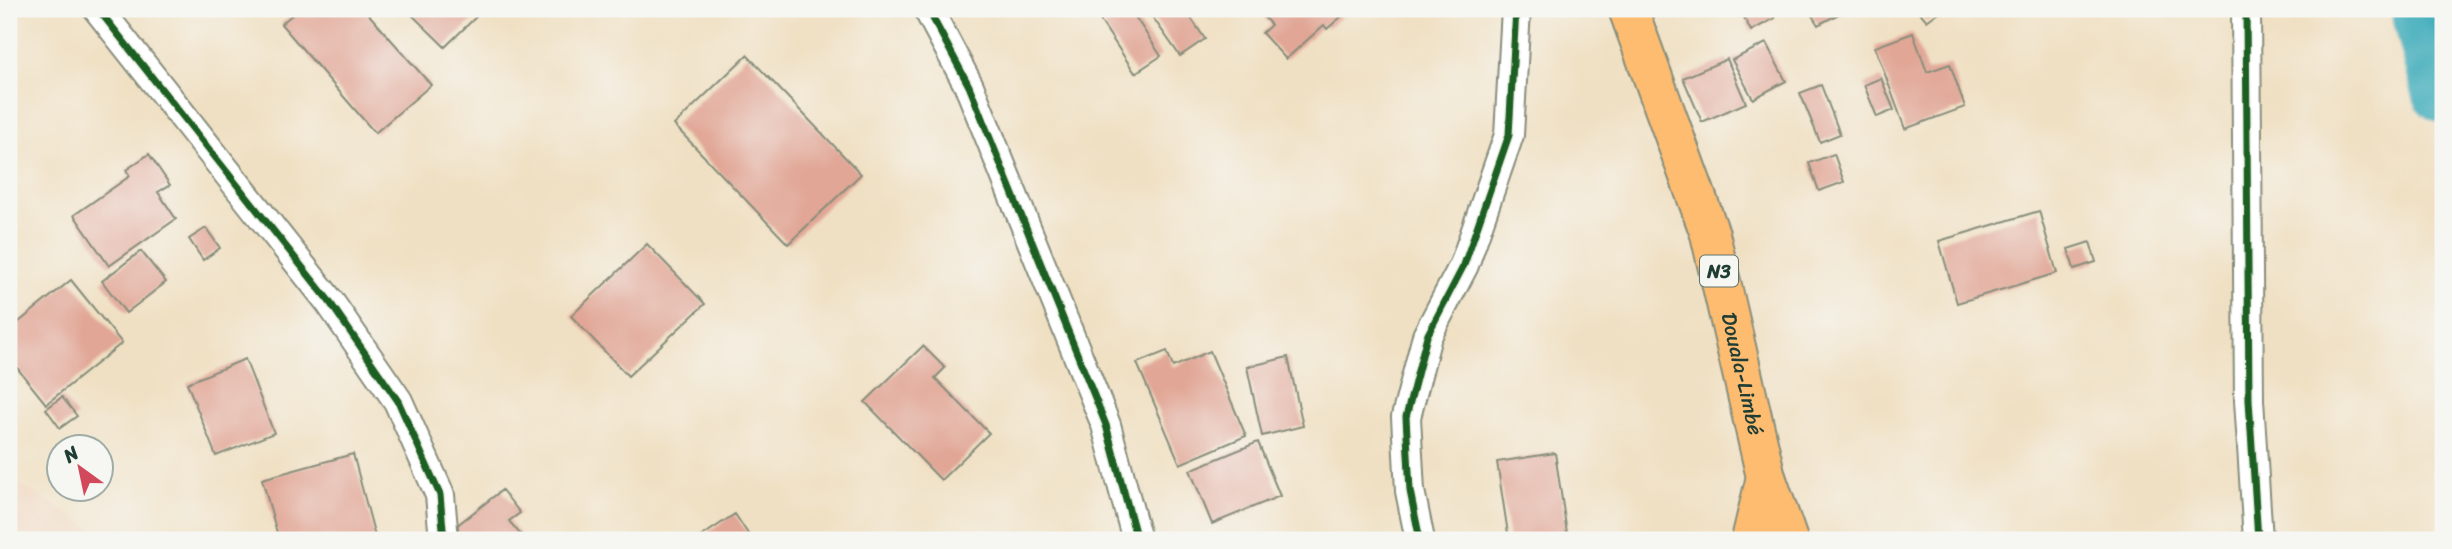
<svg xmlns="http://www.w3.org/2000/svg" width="2452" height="549" font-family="Sriracha,sans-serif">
<rect width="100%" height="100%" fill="#f6f6f2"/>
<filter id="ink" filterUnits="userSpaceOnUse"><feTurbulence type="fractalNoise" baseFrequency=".0143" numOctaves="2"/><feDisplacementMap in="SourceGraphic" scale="14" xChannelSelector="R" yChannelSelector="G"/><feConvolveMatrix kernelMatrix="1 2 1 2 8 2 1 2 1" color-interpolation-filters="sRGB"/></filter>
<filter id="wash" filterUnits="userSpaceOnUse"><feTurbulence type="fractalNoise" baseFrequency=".00686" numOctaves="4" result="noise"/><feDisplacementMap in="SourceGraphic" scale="28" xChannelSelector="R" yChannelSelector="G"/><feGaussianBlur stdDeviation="1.57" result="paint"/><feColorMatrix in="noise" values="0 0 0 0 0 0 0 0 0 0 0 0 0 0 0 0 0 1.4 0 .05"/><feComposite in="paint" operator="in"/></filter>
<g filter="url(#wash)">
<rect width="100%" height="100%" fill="#f0e0c3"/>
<!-- built -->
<path fill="#f1d5bd" d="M9 478 110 540H9Z"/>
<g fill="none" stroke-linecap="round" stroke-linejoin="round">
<!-- river -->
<path stroke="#3baab9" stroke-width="61" d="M2421 9 2443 92"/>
</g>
<g id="blocks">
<!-- building -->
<path fill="#e1a695" d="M299 9H364L431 85 375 133 281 24Z
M406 9H484L445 47Z
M1097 9H1130L1161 56 1135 73 1094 11Z
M1147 9H1185L1205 39 1180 56Z
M1271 9H1333L1341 17 1327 29 1324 25 1286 59 1262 33 1271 25 1263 16Z
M1740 9H1770L1775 18 1751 31Z
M1808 9H1848L1818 25Z
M1917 9H1943L1927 21Z
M1913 33 1927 72 1950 64 1965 107 1905 129 1875 47Z
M1766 43 1786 81 1753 99 1732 60Z
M747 55 861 174 788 244 674 125Z
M1727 59 1746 103 1702 122 1683 78Z
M1881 78 1894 110 1877 117 1864 85Z
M1821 85 1840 134 1820 142 1800 93Z
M149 154 170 185 158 192 176 219 109 266 74 215 130 176 126 170Z
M1834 154 1844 182 1819 191 1809 163Z
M2039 211 2057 273 1957 303 1939 241Z
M206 228 220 248 203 260 189 239Z
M2090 242 2096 262 2074 269 2068 249Z
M647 244 705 304 628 376 571 316Z
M141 251 166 282 126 313 102 281Z
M71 280 122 343 46 404 9 358V330Z
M923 346 945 368 935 378 989 433 941 480 865 402Z
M1167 351 1173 367 1210 351 1246 436 1180 464 1137 363Z
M1288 357 1303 426 1262 436 1247 367Z
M245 359 274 433 216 456 187 383Z
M62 397 77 416 60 428 46 409Z
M1258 442 1280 496 1212 524 1190 470Z
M1555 453 1568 540H1509L1497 462Z
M353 454 376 540H279L262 479Z
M502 490 520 513 509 521 525 540H452L446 534Z
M735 514 752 540H696Z"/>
</g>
</g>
<g filter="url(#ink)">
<use href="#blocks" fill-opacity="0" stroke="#888e7c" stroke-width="2"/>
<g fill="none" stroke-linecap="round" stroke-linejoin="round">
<!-- minor casing -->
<g stroke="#888e7c" stroke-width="32">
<path id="minor" d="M98 9 329 301 398 401 440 495 444 540
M928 9 969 86 1106 425 1137 540
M2246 9 2249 400 2258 540
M1420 540 1410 491 1406 417 1427 336 1464 265 1509 135 1516 9"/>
</g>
<!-- trunk casing -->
<g stroke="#888e7c" stroke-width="42">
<g id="trunk">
<path id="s1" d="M1628 9 1710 234 1766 477 1788 540"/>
<path d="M1751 540 1766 477"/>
</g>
</g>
<!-- minor -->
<use href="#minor" stroke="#fff" stroke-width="28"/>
<!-- trunk -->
<use href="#trunk" stroke="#febc70" stroke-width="38"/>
<!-- cycleway casing -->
<g stroke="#f6f6f2" stroke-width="11">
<path id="cycleway" d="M98 9 329 301 398 401 440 495 444 540
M928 9 969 86 1106 425 1137 540
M2246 9 2249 400 2258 540
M1420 540 1410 491 1406 417 1427 336 1464 265 1509 135 1516 9"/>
</g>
<!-- cycleway -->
<use href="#cycleway" stroke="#1b5e20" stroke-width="7"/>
</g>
</g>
<g text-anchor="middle" stroke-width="7" stroke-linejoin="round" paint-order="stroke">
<!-- shield labels -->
<rect fill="#f6f6f2" stroke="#60746d" stroke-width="2" x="1700" y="255.5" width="38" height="31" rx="5"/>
<g font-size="19" font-weight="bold" fill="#1f3d34">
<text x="1719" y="278">N3</text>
</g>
<!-- street labels -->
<g font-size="21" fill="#1f3d34" stroke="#f6f6f2">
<text dy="7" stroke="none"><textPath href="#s1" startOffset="383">Douala-Limbé</textPath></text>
</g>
</g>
<!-- margin -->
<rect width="2452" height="549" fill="none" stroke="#f6f6f2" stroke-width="35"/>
<!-- north arrow -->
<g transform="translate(80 468) rotate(327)"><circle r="33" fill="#f6f6f2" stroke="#a0aca6" stroke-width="2"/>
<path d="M0-5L12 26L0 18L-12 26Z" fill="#d1495b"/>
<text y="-10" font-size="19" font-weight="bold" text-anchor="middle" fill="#1f3d34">N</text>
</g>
</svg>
